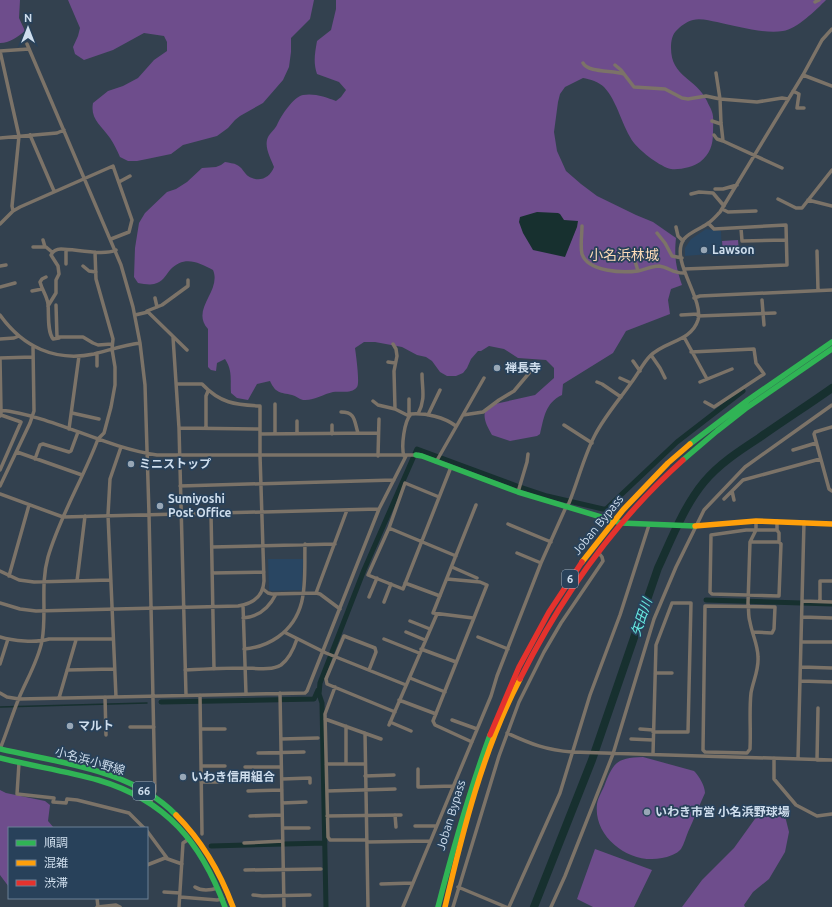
<svg xmlns="http://www.w3.org/2000/svg" width="832" height="907" font-family="Ubuntu,'Noto Sans JP',sans-serif">
<rect width="100%" height="100%" fill="#33414f"/>
<!-- built -->
<path fill="#294662" d="M706 229 721 231 722 253 685 256V248L691 239Z
M268 559H303L302 590 272 591 269 590Z"/>
<!-- green -->
<path fill="#6e4d8c" d="M0 0H20L19 18 25 31C17 37 10 43 0 43Z
M68 0H314L310 19 291 38V52L289 67 283 80 263 103 240 116 235 120 228 128 217 136 183 145 171 154 147 159 137 161H128L120 157C117 150 114 144 110 138 101 125 90 119 93 103L108 91 123 86 138 78 154 60 167 51V42L164 36 144 33 113 50 84 60 75 54 73 47 78 36 80 28Z
M336 0H826C816 10 797 29 783 31 763 34 736 26 717 22 710 21 701 18 693 20 688 21 682 25 678 29 672 34 671 41 671 48 671 77 696 78 707 101 708 104 711 108 712 112 714 117 713 126 713 133 713 145 710 154 700 162 693 167 680 170 671 169 661 167 641 152 634 143 622 127 618 102 604 87 599 82 590 79 583 78L565 87 560 94 558 102 554 132 557 151 566 171 581 184 597 196 636 215 653 222 676 238C674 257 676 267 682 285L671 289 668 300 670 314 626 331 613 353 563 384 562 395C545 403 544 418 540 434L537 436 510 441 492 435C487 426 482 418 486 408L495 404 535 395 554 378V368L546 360 518 358 504 349 489 346 481 351H478L471 359 467 368 463 373 456 376H447L440 372 432 361 426 357 417 355 402 347 375 342H364L355 348C356 355 360 384 357 387 352 394 341 391 333 392 323 394 314 401 303 400 299 399 296 396 292 395 280 392 276 394 270 381L257 384 248 400 237 398 231 393C230 380 233 371 225 359L217 363 216 371 211 370 208 367V329C190 309 222 291 213 270 198 262 184 255 170 270 165 276 163 282 154 284 150 285 143 284 138 283L134 277 135 248 139 223 145 213 167 192 176 189 187 182 202 168 216 167 221 165 225 162C229 163 234 163 237 165 242 167 244 173 248 176 259 183 270 178 274 167 271 159 265 149 267 140 268 134 274 131 277 125 281 116 293 97 303 95 314 93 326 97 336 101L341 97 346 90 339 82 317 74C313 62 315 53 317 41L331 30 336 9Z
M738 240 739 252H723L722 241Z
M643 757 694 771C699 776 705 786 705 793 699 806 694 819 688 832 686 837 684 844 681 849 677 854 668 857 662 858 631 865 593 838 597 804 598 797 603 790 605 784 614 761 618 758 643 757Z
M0 790 6 793 45 801 50 805 48 821 54 828H9V887L0 875Z
M770 808 784 812 789 832 785 852 769 879 753 892 744 905 745 907H682L702 880 734 848 757 816Z
M595 849 652 870 634 907H593L577 899Z"/>
<!-- water -->
<path fill="#17302f" d="M537 212 558 213 560 214 564 220 578 221 577 227 565 257 533 250 523 233 519 222 520 217Z"/>
<g fill="none" stroke-linecap="round" stroke-linejoin="round">
<!-- stream -->
<path stroke="#17302f" stroke-width="1.5" d="M0 707 147 703"/>
<!-- canal -->
<path stroke="#17302f" stroke-width="5" d="M706 600 832 604
M161 702 314 699 318 690
M211 846 325 843
M326 907 322 703 319 694 320 683 364 570 417 449 517 486 547 496 603 509H606L677 442 743 391"/>
<!-- river -->
<path stroke="#17302f" stroke-width="8" d="M534 907 592 760 658 568C671 540 684 506 704 482 719 464 739 451 759 438 783 421 808 405 832 388"/>
<!-- street -->
<path stroke="#7c7368" stroke-width="3.5" d="M815 2 819 0
M27 44 121 265 133 307 140 343 145 385 149 514 155 791 150 804
M0 51 19 136 12 206 13 211
M0 51 29 49
M583 63C588 73 613 70 624 74L634 87 665 89 682 98 688 99 706 96 720 99 757 102 782 98 788 99
M615 65 621 70 624 74
M716 73 720 99 721 123 723 141 782 168
M803 75 832 86
M793 91 799 94 797 108H804
M712 121 721 124
M30 135 54 191
M714 135 717 139 723 141
M0 138 57 133 64 130
M119 182 130 176
M715 189H723L737 185
M691 194 699 192 713 193 724 206
M778 199 796 208H802L832 170
M808 200 832 206
M722 209 728 212 756 211
M0 224 13 211 20 207 113 166 132 220 129 232 111 239
M582 226C582 235 580 246 582 254 588 272 623 273 638 271 645 270 651 266 659 266 669 267 673 274 685 273
M676 227 678 236 683 241
M741 228 742 241 786 240
M657 233 665 243 672 256 682 258
M43 240 45 247
M33 247H46L52 252
M66 250V264
M817 251 818 290
M633 254 638 271
M0 266 6 265
M83 266 89 271 96 272
M684 269 787 265 786 225 714 229 708 223
M46 277 42 279 40 282C42 290 47 296 48 304 49 314 47 331 53 339L59 338
M0 287 15 283
M32 291 42 289
M155 298 157 307
M694 298 700 296 832 290
M762 300 764 325
M56 305 57 337H83L93 343 98 345 112 344
M48 306 56 293V280L59 274 58 266 51 255C53 251 57 249 61 249 75 249 103 256 116 250
M0 315C23 347 55 362 94 354 110 350 124 345 140 343
M135 315 148 312
M681 315 698 314
M698 316 775 313
M173 337 179 428 186 695
M684 337 707 379
M0 339 14 338 19 336
M393 344 396 349 397 356 394 371 395 409
M187 350 147 311 162 305 188 286V280
M691 352 754 349 756 363 764 374 714 407 705 402
M97 353V366
M651 355 660 368 665 378
M633 361 640 371
M388 362 395 363
M620 378 631 383
M597 382 602 384 621 397
M700 382 732 369
M373 401 378 405 395 409 409 416
M0 410C53 416 103 447 157 455H416
M341 412C356 412 354 421 358 433
M72 413 99 419
M418 414C426 399 422 389 422 374
M428 415 440 390
M463 415 483 412 499 400 514 391 535 366
M0 416 1 415V410L0 358 33 357
M409 416V399
M297 421V434
M332 425V434
M564 425 592 443
M832 427 815 432 814 434 829 489 832 491
M179 428 260 429
M206 428V396L208 391
M69 429 79 356
M260 434 378 433
M275 434V404
M793 450 816 443
M17 452 82 475
M378 456 379 419
M404 456C401 447 404 421 411 414 426 413 444 417 456 426
M35 459 40 445 43 444 69 452 71 451 78 432
M436 462 484 378
M0 470 21 422 1 415
M0 486 30 423 34 411 33 347
M180 486 394 480
M732 491 734 500
M518 492 527 462 528 454
M0 494 63 517 379 509
M439 497 405 483 389 528 368 575 403 589 451 467
M724 499 743 480 820 459
M211 513 214 669
M777 521V530L779 533V542
M508 524 551 542
M389 528 456 556
M750 542H779L781 544 779 596 712 594 710 592 711 535 746 530H777
M212 547 335 544
M517 553 541 563
M452 567 477 578
M0 571 19 580 34 582 111 580
M212 573 264 572
M9 576 29 505
M447 579 480 582 487 585 433 721 435 725 472 742
M77 581 85 516
M405 583 440 596
M263 589 268 593 272 594 316 593 347 510
M316 593 320 594 340 609
M369 597 377 578
M803 601 832 602
M820 601V581H832
M384 602 391 584
M0 603 20 609 36 611 238 606C252 604 263 597 264 581L260 455V406C235 405 220 403 202 384H177
M243 605 246 694
M803 617 832 618
M243 618C259 617 269 608 276 594
M473 618 433 613 476 505
M410 621 430 629
M284 632 326 653 406 685
M406 632 425 640
M753 632 772 633 774 629 775 607 705 606 703 750 705 752 747 753 750 749C751 730 749 711 751 693 753 681 759 670 758 657 758 645 752 634 750 622 748 616 749 609 748 603L750 542 756 530V521
M0 637C13 641 36 643 49 639H113
M478 637 508 649
M384 639 419 653
M802 642H832
M244 649C257 648 268 644 278 637 310 614 304 579 305 544
M421 649 456 662
M0 664 8 639
M801 667 832 668
M67 670 114 669
M185 670C205 669 225 668 244 668 255 668 271 671 281 665 289 659 294 648 297 639
M369 670 376 652 375 648 344 636 326 679 327 684 395 712
M655 673H672
M410 678 445 692
M801 681 832 682
M335 687 325 714 328 837 330 840H367
M0 693 7 697 19 699 305 693 307 691 379 509 406 456
M280 693 284 907
M200 695 202 834
M105 697 106 735
M116 697 108 515 110 479 121 447
M59 698 76 640
M399 700 436 714
M325 719 381 739
M452 720 477 729
M390 722 411 731
M389 725 437 614
M346 726V764
M130 727H154
M201 729H225
M640 729 653 730
M365 733 368 907
M507 733C531 744 546 750 572 752L832 760
M281 739 318 738
M631 739 653 740
M0 749C7 732 12 715 19 698 27 679 38 661 42 641 47 613 40 585 48 557 60 516 83 479 98 439L104 433 111 407 115 385V367L112 349 113 339 96 279 95 252
M258 753 304 752
M653 754 656 645 672 603H691L688 732H653
M774 758V779L796 805 817 816 832 814
M798 759 804 522
M817 760 818 708
M19 763 17 794 54 798 53 802 66 803 67 799 77 800 129 813 144 828
M326 764H365
M201 766H225
M245 767H281
M418 769V787L453 786
M365 776 394 775
M282 779 310 778V783
M201 782H222
M248 791 282 790
M327 791 395 789
M282 803 306 802
M395 815 396 827
M250 816 282 815
M327 816 401 815
M415 826H436
M283 828H309
M147 831 167 858
M367 842 430 841
M244 843 283 841
M147 865 165 858 182 864
M245 870 321 869
M381 884 413 883
M195 887C201 891 211 890 218 888
M458 887 506 907
M164 892 180 893
M253 895 262 896 310 895
M180 897 217 900 223 899
M97 898 98 907
M97 907 116 905 120 907
M179 907 183 843 189 839
M403 907 491 696 497 676 541 563 566 507 569 503C578 481 584 456 595 435 605 416 619 400 631 383 638 374 643 363 650 356 664 341 691 342 698 320 704 299 669 259 684 239 690 232 700 229 707 224 712 221 716 216 720 212L803 75 822 40 832 29
M453 907 499 756 519 702 544 652 561 623 603 561 602 557 598 552
M509 907 560 793 590 695 620 615 649 525
M551 907 565 876 613 754 654 619 676 567 704 510 745 467 832 405"/>
<!-- fast -->
<path stroke="#30b455" stroke-width="5.5" d="M690 444 748 400 832 342
M416 455 422 456 518 492 621 523 695 526
M683 460 717 431 745 409 832 349
M0 749C60 763 131 769 176 815
M0 758C32 766 66 771 98 780 166 800 201 842 225 907
M438 907C453 849 469 792 490 735"/>
<!-- slow -->
<path stroke="#ff9f0a" stroke-width="5.5" d="M695 526 756 521 832 524
M582 562 623 510 668 463 690 444
M176 815C203 842 220 872 233 907
M445 907C463 830 483 750 520 679"/>
<!-- jam -->
<path stroke="#e5322d" stroke-width="5.5" d="M520 679C561 597 615 521 683 460
M490 735 519 667 549 612 582 562"/>
</g>
<!-- markers -->
<g fill="#98a7b6" stroke="#28415a" stroke-width="1.5">
<circle cx="704" cy="250" r="4"/>
<circle cx="497" cy="368" r="4"/>
<circle cx="131" cy="464" r="4"/>
<circle cx="160" cy="506" r="4"/>
<circle cx="70" cy="726" r="4"/>
<circle cx="183" cy="777" r="4"/>
<circle cx="647" cy="812" r="4"/>
</g>
<g text-anchor="middle" stroke-width="3.5" stroke-linejoin="round" paint-order="stroke">
<!-- shield labels -->
<g fill="#28415a" stroke="#9dafc1" stroke-width="1">
<rect x="562" y="570" width="16" height="18" rx="3"/>
<rect x="133" y="782" width="22" height="18" rx="3"/>
</g>
<g font-size="11" font-weight="bold" fill="#cfdeed">
<text x="570" y="583">6</text>
<text x="144" y="795">66</text>
</g>
<!-- poi labels -->
<g font-size="12" font-weight="bold" fill="#cfdeed" stroke="#28415a" text-anchor="start">
<text x="712" y="254">Lawson</text>
<text x="505" y="372">禅長寺</text>
<text x="139" y="468">ミニストップ</text>
<text x="168" y="503">Sumiyoshi<tspan x="168" dy="14">Post Office</tspan></text>
<text x="78" y="730">マルト</text>
<text x="191" y="781">いわき信用組合</text>
<text x="655" y="816">いわき市営 小名浜野球場</text>
</g>
<!-- street labels -->
<g font-size="12" fill="#cfdeed" stroke="#28415a">
<text transform="translate(598 525) rotate(-51)" y="4">Joban Bypass</text>
<text transform="translate(90 761) rotate(16)" y="4">小名浜小野線</text>
<text transform="translate(451 815) rotate(-73)" y="4">Joban Bypass</text>
</g>
<!-- water labels -->
<g font-size="13" font-style="italic" fill="#68ece3" stroke="#28415a">
<text transform="translate(641 617) rotate(-71)" y="5">矢田川</text>
</g>
<!-- quarter labels -->
<g font-size="14" fill="#fddcb8" stroke="#28415a">
<text x="624" y="260">小名浜林城</text>
</g>
</g>
<!-- legend -->
<rect x="8" y="827" width="140" height="72" fill="#28415a" stroke="#6b8095"/>
<rect x="16" y="840" width="20" height="6" fill="#30b455" stroke="#6b8095"/>
<text x="44" y="847" font-size="12" fill="#cfdeed">順調</text>
<rect x="16" y="860" width="20" height="6" fill="#ff9f0a" stroke="#6b8095"/>
<text x="44" y="867" font-size="12" fill="#cfdeed">混雑</text>
<rect x="16" y="880" width="20" height="6" fill="#e5322d" stroke="#6b8095"/>
<text x="44" y="887" font-size="12" fill="#cfdeed">渋滞</text>
<!-- north arrow -->
<g transform="translate(28 28)" stroke="#28415a" stroke-width="3" paint-order="stroke">
<path d="M0-3L7 15L0 10L-7 15Z" fill="#cfdeed"/>
<text y="-6" font-size="11" font-weight="bold" text-anchor="middle" fill="#cfdeed">N</text>
</g>
</svg>
